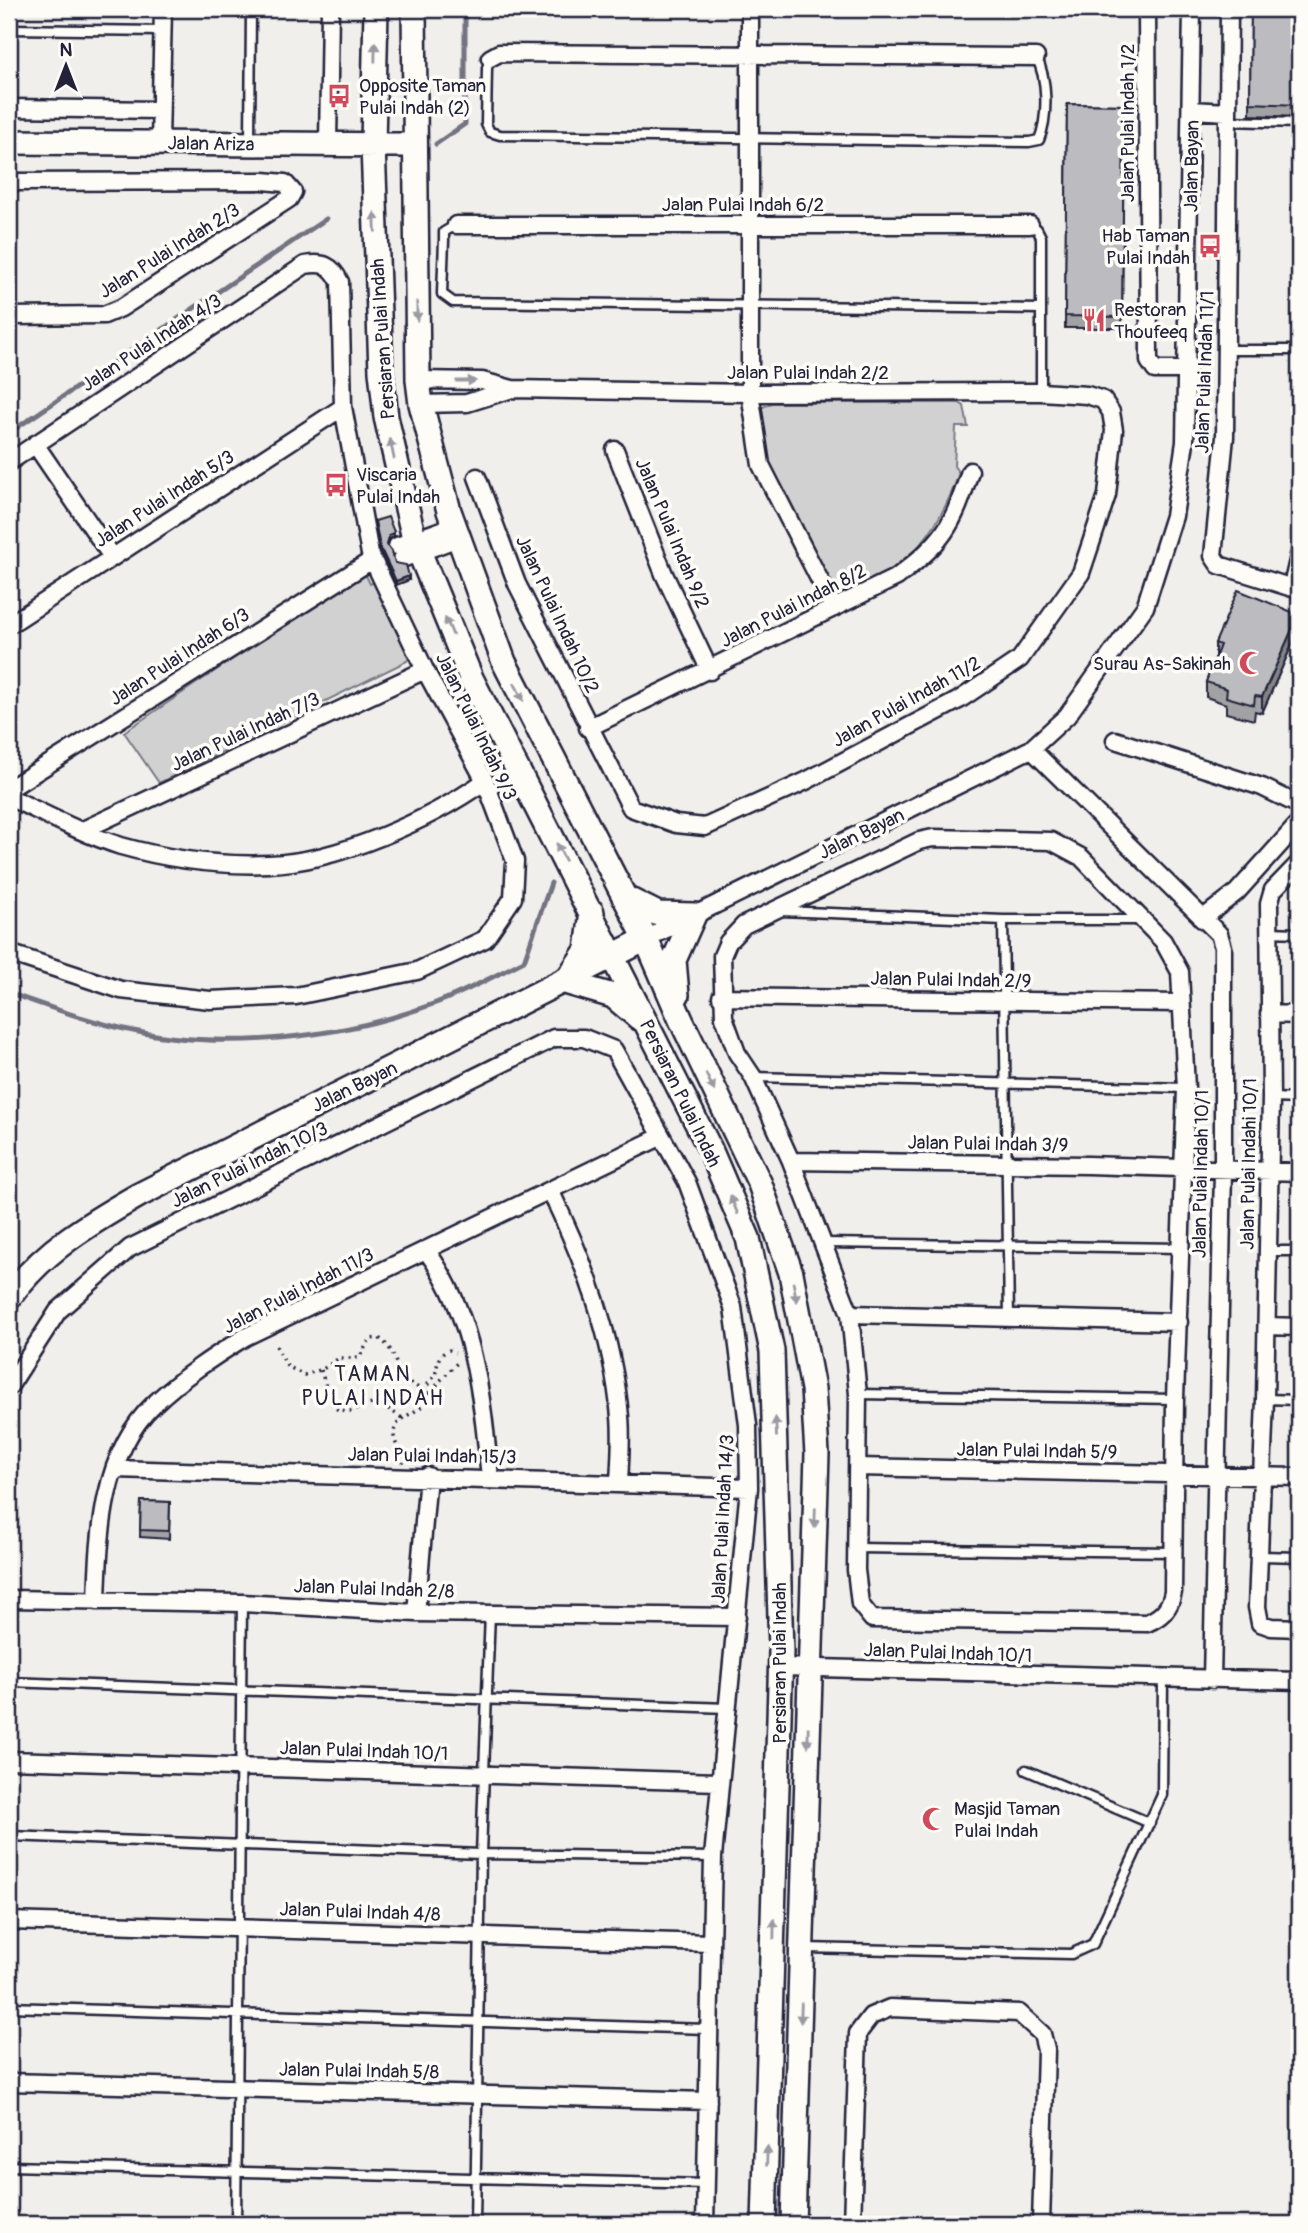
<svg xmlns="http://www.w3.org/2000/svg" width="1308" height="2233" font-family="Pangolin,sans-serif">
<rect width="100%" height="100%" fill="#f0efec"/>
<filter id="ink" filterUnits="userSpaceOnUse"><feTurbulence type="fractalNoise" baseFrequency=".0143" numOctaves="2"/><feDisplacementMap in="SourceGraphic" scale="14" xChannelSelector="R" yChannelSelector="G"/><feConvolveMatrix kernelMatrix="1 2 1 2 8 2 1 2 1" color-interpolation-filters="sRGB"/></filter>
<g filter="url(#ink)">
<!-- green -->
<path fill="#d2d1d1" stroke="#7a7a86" stroke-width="2" d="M771 403H959L964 406 968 427H956L954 466 959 473C945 514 921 554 882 576 868 584 854 585 843 592L827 581 766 456 759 409Z
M364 571 370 584 377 581 411 654 407 661 159 783 124 732Z"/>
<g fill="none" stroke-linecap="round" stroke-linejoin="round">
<!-- stream -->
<path stroke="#737381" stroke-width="5" d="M436 144 465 124V9
M9 433 326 219
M9 993C45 1006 82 1019 120 1028 217 1052 340 1039 433 1004 464 993 494 976 524 961L551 883"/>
<!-- street-tunnel -->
<path stroke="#c7c6c9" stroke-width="16" stroke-dasharray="16 8" stroke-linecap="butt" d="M383 561 401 554"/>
<!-- lane casing -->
<g stroke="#22223b" stroke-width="13">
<path id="lane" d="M9 29 162 31
M490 58 487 68 486 124 490 132 500 135 1029 142 1039 140C1048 118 1048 78 1036 57
M1228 121 1299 123
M250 142 251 9
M456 225 444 232V240L442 294 453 302 1040 309
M1030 225 1037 229 1041 237V392
M1227 350H1299
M1288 586 1299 538
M781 911 1003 920H1142
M1003 920 1009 1318
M1268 932 1299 933
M753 1077 1186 1088
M1271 1098 1299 1099
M824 1243 1181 1248
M1268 1251H1299
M858 1394 1175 1399
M1265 1399 1299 1400
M857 1548 1174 1552
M1258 1556 1299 1557
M9 1682 727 1708
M1026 1770 1150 1823
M9 1836 481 1854 713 1857
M804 1948 1071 1954 1093 1944 1162 1795 1163 1679
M9 2007 707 2029
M9 2166 706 2184
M236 2224 242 1603
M475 2224 481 1854 490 1612"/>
</g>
<!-- street casing -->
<g stroke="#22223b" stroke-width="21">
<path id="street" d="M750 9V393L761 465 834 608
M1147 9 1149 361 1155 370H1187
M1229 9 1225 437 1213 556 1219 565 1299 590
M490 58 499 53 1036 57
M9 108 160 110
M1191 110 1228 112
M160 142 163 9
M328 144 330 9
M9 182 263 181 285 183 293 192 289 199 121 308 104 315 9 316
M456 225H1030
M418 380 482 381 512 389
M421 404 467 403 512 389 750 393 1041 392 1087 395 1103 400 1111 412 1114 430 1107 495 1081 573 1020 659 959 700 806 781 705 827 676 824 631 808 517 584 477 477
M35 444 112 557
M615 450 664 574 710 671
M9 462 305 265C323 262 332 265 340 282L343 407 370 554 425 670 485 781 515 861 513 898 485 939 417 971 296 996 210 1000 121 990 9 953
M397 546 453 526
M402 559 458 538
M9 625 343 407
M588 728 897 577C943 541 953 528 970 471
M1115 740 1262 787 1299 805
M1031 749 1219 934 1223 947V1170L1212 1680
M9 789 372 560
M9 797C45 814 83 834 121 846 167 859 220 866 269 864 337 862 430 820 485 781
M83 830 425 670
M933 838 1051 841 1081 857 1163 941 1180 972 1186 1088 1175 1399 1173 1592C1170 1609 1161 1617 1147 1623L872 1619 860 1604 856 1570 858 1394 850 1314 791 1161 753 1077 737 1053 724 1017 722 956 728 942 744 925 919 841Z
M1299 863 1273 890 1269 904 1271 1098 1265 1399 1257 1607 1260 1623 1271 1627 1299 1628
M1202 919 1237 892 1299 823
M646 939 1031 749 1067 716 1145 607 1174 516 1185 442 1192 9
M721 997 1181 1003
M1269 1014 1299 1015
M791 1161 1088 1165 1299 1172
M550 1190C585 1263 613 1336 620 1417 622 1438 620 1461 619 1482
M426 1250C475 1316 482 1398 490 1478
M850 1314 1179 1322
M1267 1326 1299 1327
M9 1387 58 1311 130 1248 554 1038H584L614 1050 687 1182 733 1307 748 1425 749 1488 713 1857 705 2224
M858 1467 1299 1477
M115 1469 749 1488
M9 1599 242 1603 416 1613 737 1617
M97 1601C99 1535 102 1453 154 1404 181 1378 213 1357 245 1337L660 1137
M416 1613 428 1476
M781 1667 1299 1681
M9 1760 718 1782
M9 1921 709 1943
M9 2082 708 2101
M852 2224 858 2033 871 2016 890 2008 1019 2013 1042 2034 1046 2050 1041 2224"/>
</g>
<!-- secondary casing -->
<g stroke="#22223b" stroke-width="28">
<path id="secondary" d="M376 9 373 145 381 371 386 417 414 539 471 678 710 1149 748 1238 772 1351 781 1651 764 2224
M414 9 418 380 421 404 449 511 504 662 646 939 681 1020 760 1184 791 1273 813 1389 817 1454 793 2224
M9 142 413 145
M624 897 658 914 694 915
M569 977 587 950 592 912
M565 982 613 996 639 1018
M677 995 674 960 694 915
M9 1298C42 1251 90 1223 139 1195L646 939"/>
</g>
<!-- path -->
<path stroke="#22223b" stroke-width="3.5" stroke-dasharray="2 5" stroke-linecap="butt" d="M276 1346 287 1366 304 1375 323 1369 339 1358H359L370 1339 379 1338C395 1350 394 1360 401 1377L427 1393C428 1416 393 1411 394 1436 395 1445 402 1453 403 1463
M321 1370 330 1401 338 1410 350 1411 378 1402 402 1418
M423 1390C426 1386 432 1380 435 1375 439 1364 435 1356 449 1350L455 1353
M427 1393H433L438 1383 458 1362"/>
<!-- lane -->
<use href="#lane" stroke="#fdfcf7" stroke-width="8"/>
<!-- street -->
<use href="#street" stroke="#fdfcf7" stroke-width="16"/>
<!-- secondary -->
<use href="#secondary" stroke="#fdfcf7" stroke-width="23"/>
</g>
<!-- wall -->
<path fill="#a2a2a5" stroke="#22223b" stroke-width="2" d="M1251 9H1299V117L1250 115Z
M1067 104 1124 105 1122 328H1065Z
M375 521 394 536 389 540 388 546 395 563 409 580 396 585 380 551Z
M1294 640 1262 713 1255 711 1254 720 1226 713V704L1206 697V682L1215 659V643Z
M141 1501 170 1502 169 1539 140 1537Z"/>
<!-- shaded-wall -->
<path fill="#848486" stroke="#22223b" stroke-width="2" d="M394 532V536L389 540 387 549 389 536Z
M409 576V580L396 585V581Z
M1294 625V640L1262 713V697Z"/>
<!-- building -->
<path fill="#bcbcc0" stroke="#22223b" stroke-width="2" d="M1251 9H1299V105L1250 103Z
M1067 104 1124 105 1122 317 1065 316Z
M388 517 394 532 389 536 387 545 392 551 395 563 406 565 409 576 396 581 380 547 375 521Z
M1238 590 1292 612 1294 625 1262 697 1255 696 1254 705 1226 697 1227 689 1206 682 1220 645 1215 643Z
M141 1501 170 1502 169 1531 140 1530Z"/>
<!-- one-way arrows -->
<defs><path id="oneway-solid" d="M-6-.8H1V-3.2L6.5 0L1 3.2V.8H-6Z" transform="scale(1.75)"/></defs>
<g fill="#9a9aa2">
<use href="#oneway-solid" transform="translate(375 52) rotate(-89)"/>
<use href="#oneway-solid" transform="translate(375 222) rotate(-92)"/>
<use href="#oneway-solid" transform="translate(417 311) rotate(89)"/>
<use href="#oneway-solid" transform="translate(466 381)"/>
<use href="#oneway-solid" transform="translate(392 449) rotate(-102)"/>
<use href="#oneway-solid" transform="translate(449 626) rotate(-113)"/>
<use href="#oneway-solid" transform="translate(519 692) rotate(63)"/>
<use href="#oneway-solid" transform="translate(561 852) rotate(-117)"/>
<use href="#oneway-solid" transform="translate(710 1082) rotate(64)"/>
<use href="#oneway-solid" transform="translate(734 1205) rotate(-113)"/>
<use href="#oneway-solid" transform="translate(795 1292) rotate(79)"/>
<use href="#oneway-solid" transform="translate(776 1427) rotate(-93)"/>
<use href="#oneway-solid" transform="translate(815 1518) rotate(92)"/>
<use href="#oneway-solid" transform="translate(808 1737) rotate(91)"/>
<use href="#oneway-solid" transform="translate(774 1929) rotate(-89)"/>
<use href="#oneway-solid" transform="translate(801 2013) rotate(92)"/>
<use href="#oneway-solid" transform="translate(767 2156) rotate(-88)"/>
</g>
</g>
<!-- icons -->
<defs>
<g id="bus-bare" transform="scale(1.89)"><path d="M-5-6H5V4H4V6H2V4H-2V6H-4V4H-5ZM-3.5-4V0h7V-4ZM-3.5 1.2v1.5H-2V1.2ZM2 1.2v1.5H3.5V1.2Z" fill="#d1495b" stroke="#fdfcf7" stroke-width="2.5" paint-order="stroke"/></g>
<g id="restaurant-bare" transform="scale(1.89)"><path d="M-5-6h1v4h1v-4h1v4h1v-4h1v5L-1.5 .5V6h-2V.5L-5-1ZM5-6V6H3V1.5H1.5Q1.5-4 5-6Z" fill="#d1495b" stroke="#fdfcf7" stroke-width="2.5" paint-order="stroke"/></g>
<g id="mosque-bare" transform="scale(1.89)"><path d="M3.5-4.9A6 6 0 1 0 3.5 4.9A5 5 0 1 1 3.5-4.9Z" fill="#d1495b" stroke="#fdfcf7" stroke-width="2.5" paint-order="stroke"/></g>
</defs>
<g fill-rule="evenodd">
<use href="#bus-bare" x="339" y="96"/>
<use href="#bus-bare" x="1210" y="246"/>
<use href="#restaurant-bare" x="1094" y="320"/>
<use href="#bus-bare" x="336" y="485"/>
<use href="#mosque-bare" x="1251" y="663"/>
<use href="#mosque-bare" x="934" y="1819"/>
</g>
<g text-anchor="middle" stroke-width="7" stroke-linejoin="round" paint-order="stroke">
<!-- poi labels -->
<g font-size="19" fill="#22223b" stroke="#fdfcf7" text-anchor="start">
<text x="359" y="92">Opposite Taman<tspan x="359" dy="22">Pulai Indah (2)</tspan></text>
<text x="1190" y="242" text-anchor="end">Hab Taman<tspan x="1190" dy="22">Pulai Indah</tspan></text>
<text x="1114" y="316">Restoran<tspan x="1114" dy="22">Thoufeeq</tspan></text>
<text x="356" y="481">Viscaria<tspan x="356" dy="22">Pulai Indah</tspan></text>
<text x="1231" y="670" text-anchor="end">Surau As-Sakinah</text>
<text x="954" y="1815">Masjid Taman<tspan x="954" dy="22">Pulai Indah</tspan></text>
</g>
<!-- street labels -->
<g font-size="19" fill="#22223b" stroke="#fdfcf7">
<text transform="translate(1127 123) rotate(-90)" y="7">Jalan Pulai Indah 1/2</text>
<text transform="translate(211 143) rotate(1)" y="7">Jalan Ariza</text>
<text transform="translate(1191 166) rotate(-89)" y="7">Jalan Bayan</text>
<text x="743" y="211">Jalan Pulai Indah 6/2</text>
<text transform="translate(169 250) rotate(-32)" y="7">Jalan Pulai Indah 2/3</text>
<text transform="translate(382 339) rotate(-94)" y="7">Persiaran Pulai Indah</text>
<text transform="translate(151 342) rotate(-33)" y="7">Jalan Pulai Indah 4/3</text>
<text x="808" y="379">Jalan Pulai Indah 2/2</text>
<text transform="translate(1204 372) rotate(-88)" y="7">Jalan Pulai Indah 11/1</text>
<text transform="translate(164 498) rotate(-33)" y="7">Jalan Pulai Indah 5/3</text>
<text transform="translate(673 533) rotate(67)" y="7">Jalan Pulai Indah 9/2</text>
<text transform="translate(793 605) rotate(-27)" y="7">Jalan Pulai Indah 8/2</text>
<text transform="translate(558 614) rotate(65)" y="7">Jalan Pulai Indah 10/2</text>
<text transform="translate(179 656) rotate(-33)" y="7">Jalan Pulai Indah 6/3</text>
<text transform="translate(906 701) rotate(-29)" y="7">Jalan Pulai Indah 11/2</text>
<text transform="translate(477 726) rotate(64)" y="7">Jalan Pulai Indah 9/3</text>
<text transform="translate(245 731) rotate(-25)" y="7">Jalan Pulai Indah 7/3</text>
<text transform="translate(861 833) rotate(-26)" y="7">Jalan Bayan</text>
<text transform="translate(951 979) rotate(1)" y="7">Jalan Pulai Indah 2/9</text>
<text transform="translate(354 1086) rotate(-26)" y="7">Jalan Bayan</text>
<text transform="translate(681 1093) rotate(64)" y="7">Persiaran Pulai Indah</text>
<text transform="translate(988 1143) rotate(1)" y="7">Jalan Pulai Indah 3/9</text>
<text transform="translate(249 1164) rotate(-26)" y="7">Jalan Pulai Indah 10/3</text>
<text transform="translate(1248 1164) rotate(-89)" y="7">Jalan Pulai Indahi 10/1</text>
<text transform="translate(1200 1174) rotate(-89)" y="7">Jalan Pulai Indah 10/1</text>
<text transform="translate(298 1290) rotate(-27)" y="7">Jalan Pulai Indah 11/3</text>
<text transform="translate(1037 1450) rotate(1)" y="7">Jalan Pulai Indah 5/9</text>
<text transform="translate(432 1455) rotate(1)" y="7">Jalan Pulai Indah 15/3</text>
<text transform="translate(722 1519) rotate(-87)" y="7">Jalan Pulai Indah 14/3</text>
<text transform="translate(374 1588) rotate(2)" y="7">Jalan Pulai Indah 2/8</text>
<text transform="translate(948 1652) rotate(2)" y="7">Jalan Pulai Indah 10/1</text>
<text transform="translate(779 1663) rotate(-90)" y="7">Persiaran Pulai Indah</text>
<text transform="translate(364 1750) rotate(2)" y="7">Jalan Pulai Indah 10/1</text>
<text transform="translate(360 1911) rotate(2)" y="7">Jalan Pulai Indah 4/8</text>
<text transform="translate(359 2070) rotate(1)" y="7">Jalan Pulai Indah 5/8</text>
</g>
<!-- neighbourhood labels -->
<g font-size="21" letter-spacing="2" fill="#22223b" stroke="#fdfcf7">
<text x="373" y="1381">TAMAN<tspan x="373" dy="24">PULAI INDAH</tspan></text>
</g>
</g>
<!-- margin -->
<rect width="1308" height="2233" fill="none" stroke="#fdfcf7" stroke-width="35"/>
<rect x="18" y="18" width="1273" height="2198" fill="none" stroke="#22223b" stroke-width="2.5" filter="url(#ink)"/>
<!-- north arrow -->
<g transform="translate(66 66)" stroke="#fdfcf7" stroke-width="5" paint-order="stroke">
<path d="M0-5L12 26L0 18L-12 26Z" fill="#22223b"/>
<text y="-10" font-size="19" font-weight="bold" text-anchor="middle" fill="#22223b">N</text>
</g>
</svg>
